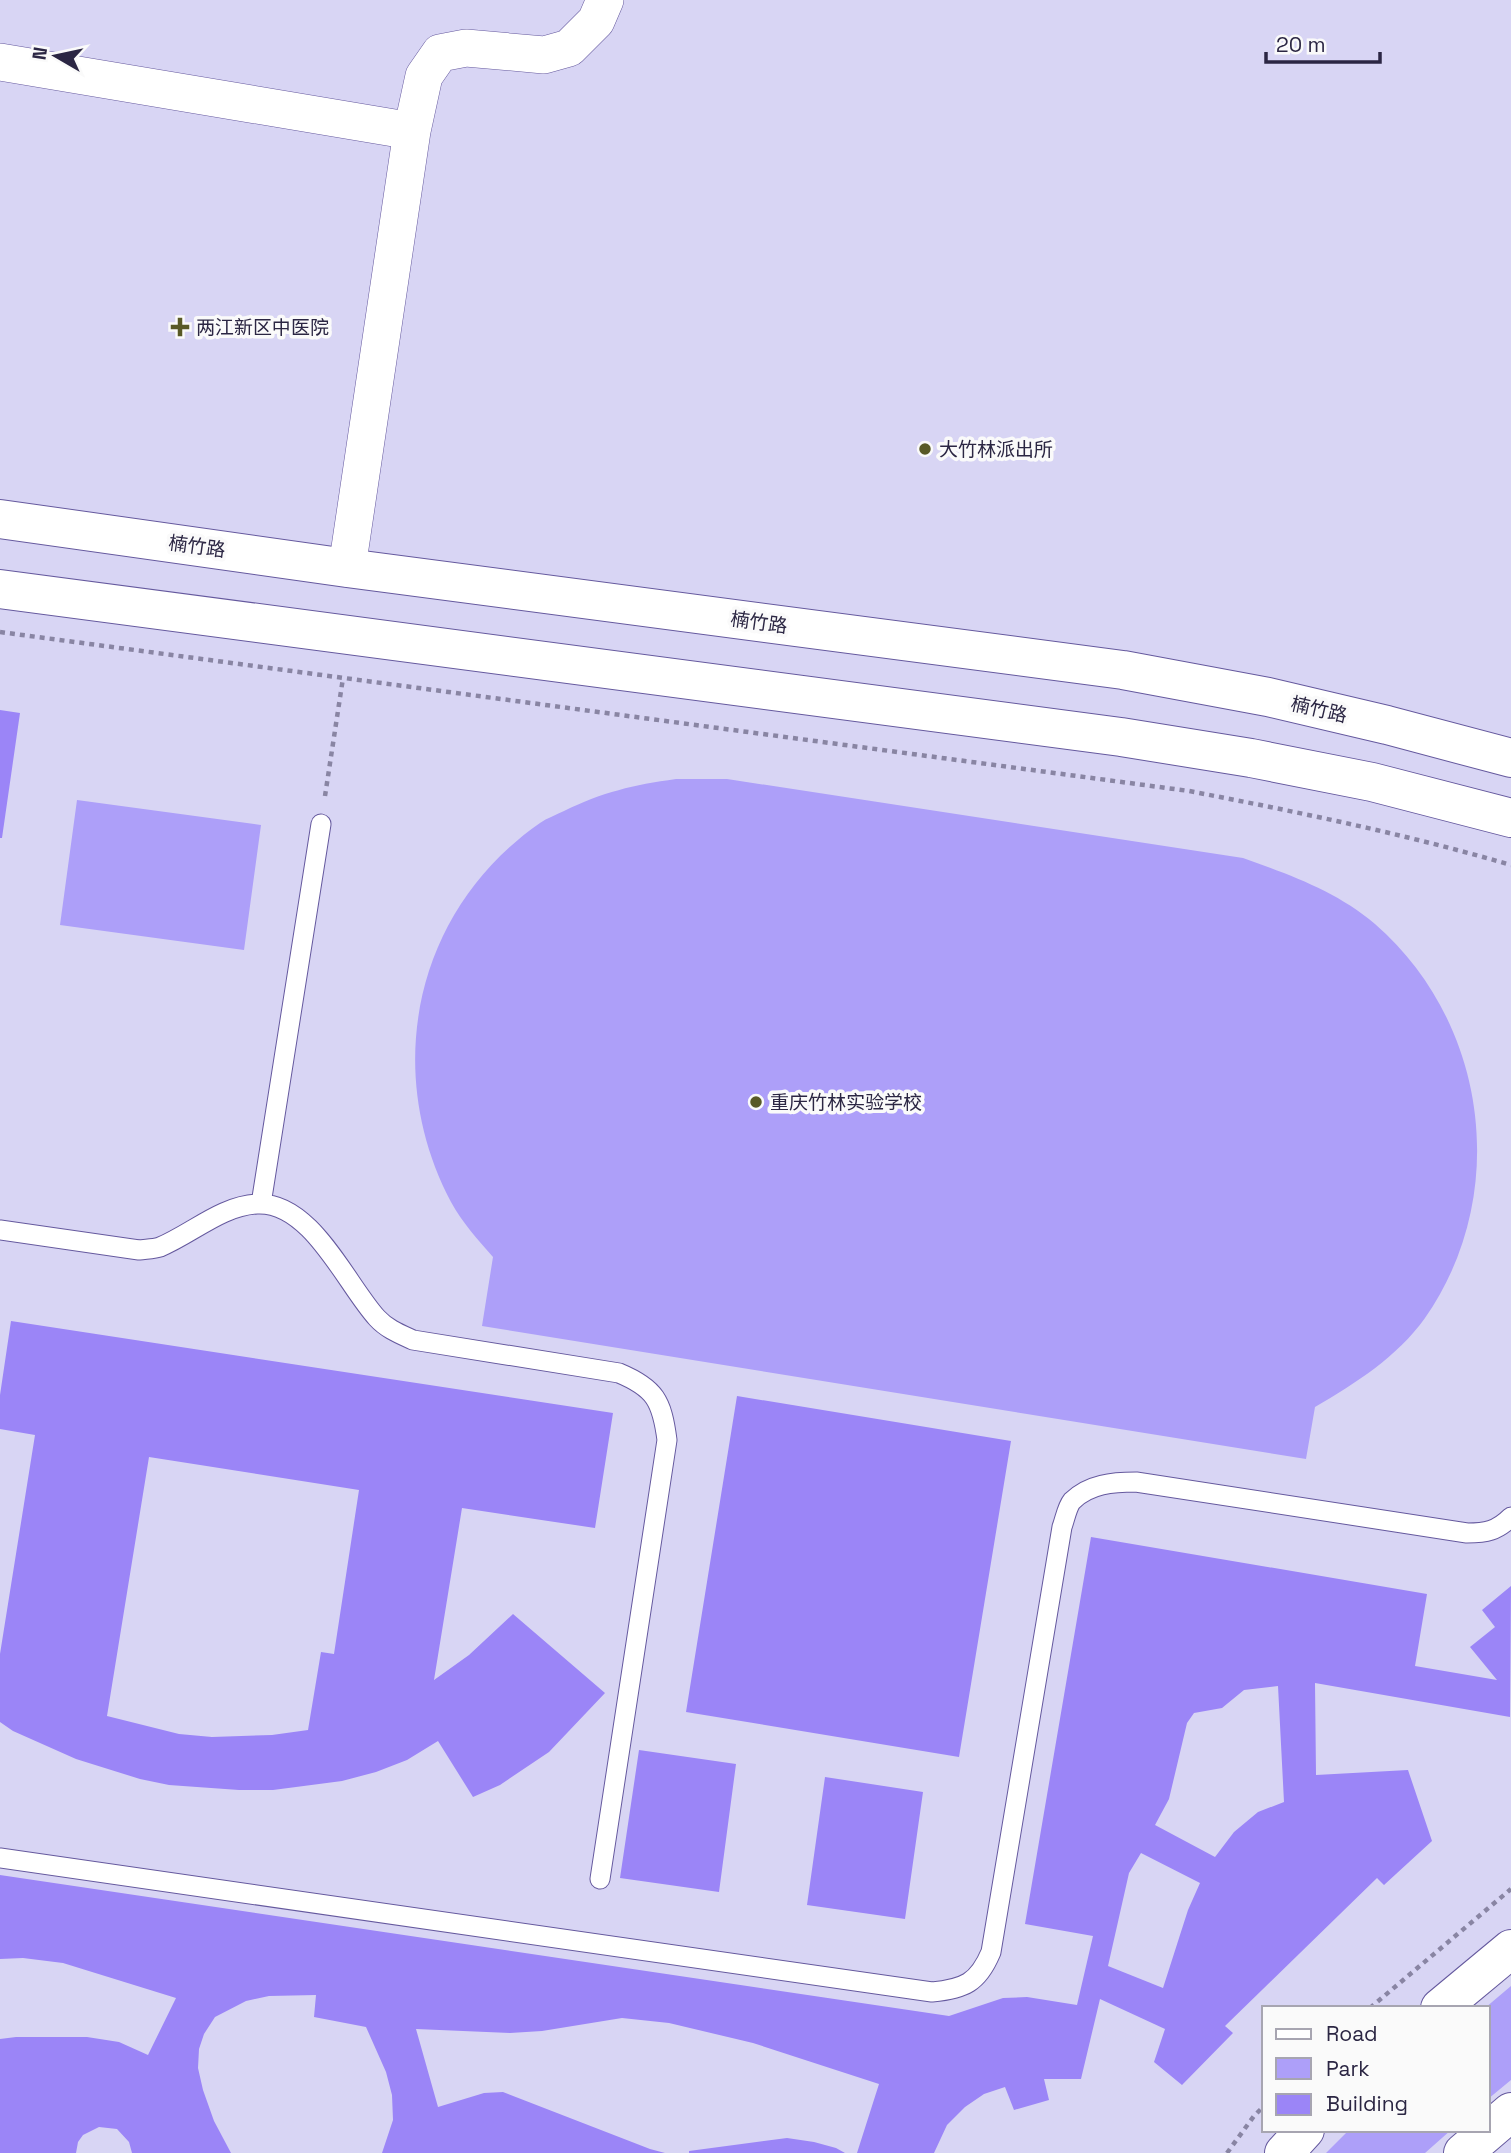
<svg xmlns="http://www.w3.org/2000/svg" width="1511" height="2153" font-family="'Space Grotesk','Noto Sans SC',sans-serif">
<rect width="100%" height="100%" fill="#d8d5f4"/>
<!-- green -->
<path fill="#ad9ff9" d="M676 779H727L1243 858C1290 875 1336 891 1375 924 1488 1022 1511 1195 1425 1318 1397 1357 1356 1383 1315 1407L1306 1459 482 1326 493 1257C478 1240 462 1222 451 1202 381 1069 415 910 540 823 547 818 556 815 564 811 603 792 633 785 676 779Z
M77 800 261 825 244 950 60 925Z
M1511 1986V2080L1488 2099V2008H1485Z
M1349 2130H1451L1425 2153H1326Z"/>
<!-- building -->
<path fill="#9b85f7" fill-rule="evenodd" d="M0 710 20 713 2 838H0Z
M11 1321 613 1413 595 1528 462 1508 434 1680 469 1655 513 1614 605 1693 549 1752 500 1785 473 1797 438 1741 407 1760 376 1772 342 1781 273 1790H239L169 1785 140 1779 76 1759 13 1731 0 1722V1654L35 1435 0 1429V1395ZM149 1457 359 1490 334 1654 321 1652 308 1730 272 1735 212 1737 179 1734 107 1716Z
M737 1396 1011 1441 959 1757 686 1712Z
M1091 1537 1427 1594 1415 1666 1497 1680 1470 1647 1495 1627 1482 1610 1511 1586 1510 1717 1315 1683 1316 1775 1408 1770 1432 1841 1384 1885 1377 1878 1225 2026 1233 2033 1182 2085 1154 2062 1165 2029 1100 1999 1081 2079H1044L1049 2100 1014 2110 1005 2087 984 2094 965 2107 947 2125 934 2153H857L879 2084 753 2043 669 2023 622 2018 542 2031 510 2033 416 2029 438 2107 484 2093 503 2092 650 2149 665 2153H382L393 2120 392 2095 386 2072 366 2027 314 2017 316 1995 269 1996 246 2001 215 2017 204 2034 199 2049 198 2068 203 2090 214 2121 231 2153H132L129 2142 117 2129 99 2127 83 2135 78 2142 76 2153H0V2039L16 2037H87L119 2042 148 2055 176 1998 63 1963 23 1958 0 1959V1875L949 2016 1003 1998 1027 1997 1077 2005 1093 1936 1025 1924ZM1278 1686 1284 1802 1258 1812 1234 1832 1215 1857 1155 1825 1169 1799 1187 1723 1194 1713 1222 1708 1244 1690ZM1141 1853 1200 1883 1188 1910 1163 1988 1108 1966 1129 1873Z
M639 1750 736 1764 719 1892 620 1878Z
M825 1777 923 1792 905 1919 807 1905Z
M787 2138 814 2142 836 2148 845 2153H689V2151Z"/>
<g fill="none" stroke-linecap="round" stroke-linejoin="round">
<!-- service casing -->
<g stroke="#65599e" stroke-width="21">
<path id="service" d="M261 1204 321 824
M0 1230 139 1250C146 1249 154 1249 160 1247 193 1233 221 1206 257 1204 311 1201 346 1284 377 1318 387 1329 400 1334 413 1340L619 1373C655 1388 662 1401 667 1440L600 1879
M0 1858 932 1992C964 1989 978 1983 991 1952L1062 1527C1065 1519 1067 1507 1072 1501 1089 1484 1113 1482 1136 1482L1467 1533C1486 1533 1497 1531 1511 1517"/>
</g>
<!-- minor casing -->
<g stroke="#65599e" stroke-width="38">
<path id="minor" d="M0 62 412 131
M347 568 412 131 424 76 440 53 466 48 544 55 569 48 596 21 605 0"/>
</g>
<!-- secondary casing -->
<g stroke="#65599e" stroke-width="40">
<path id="secondary" d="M0 519 347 568 1123 670 1268 697 1387 725 1511 758
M0 589 1121 737 1251 758 1372 782 1511 818
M1440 2008 1511 1949
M1284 2153 1305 2130
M1463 2153 1511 2112"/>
</g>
<!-- path -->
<path stroke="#8985a3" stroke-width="4.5" stroke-dasharray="5 5" stroke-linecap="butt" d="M0 632 1189 791C1298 812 1405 834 1511 865
M325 796 343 678
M1370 2008 1511 1889
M1227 2153 1254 2116 1264 2106"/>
<!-- service -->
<use href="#service" stroke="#fff" stroke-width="19"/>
<!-- minor -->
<use href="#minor" stroke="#fff" stroke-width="37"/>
<!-- secondary -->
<use href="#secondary" stroke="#fff" stroke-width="38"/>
</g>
<!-- markers -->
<g fill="#585926" stroke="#fafafa" stroke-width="2.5">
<path d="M176.5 316.5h7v7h7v7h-7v7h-7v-7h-7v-7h7z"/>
<circle cx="925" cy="449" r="7"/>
<circle cx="756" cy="1102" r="7"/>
</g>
<g text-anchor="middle" stroke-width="7" stroke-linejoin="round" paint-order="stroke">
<!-- poi labels -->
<g font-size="19" fill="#2b2643" stroke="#fafafa" text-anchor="start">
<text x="196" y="334">两江新区中医院</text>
<text x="939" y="456">大竹林派出所</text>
<text x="770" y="1109">重庆竹林实验学校</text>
</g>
<!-- street labels -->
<g font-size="19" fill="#2b2643" stroke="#fafafa">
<text transform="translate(197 546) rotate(8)" y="7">楠竹路</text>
<text transform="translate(759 622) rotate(8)" y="7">楠竹路</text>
<text transform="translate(1319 709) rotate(13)" y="7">楠竹路</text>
</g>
</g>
<!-- legend -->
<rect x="1262" y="2006" width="228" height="126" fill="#fafafa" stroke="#a7a5b1" stroke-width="2"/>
<rect x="1276" y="2029" width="35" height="10" fill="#ffffff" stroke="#a7a5b1" stroke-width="2"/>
<text x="1326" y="2041" font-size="21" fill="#2b2643">Road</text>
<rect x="1276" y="2058" width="35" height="21" fill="#ad9ff9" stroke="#a7a5b1" stroke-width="2"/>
<text x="1326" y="2076" font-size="21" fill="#2b2643">Park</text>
<rect x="1276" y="2094" width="35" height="21" fill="#9b85f7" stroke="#a7a5b1" stroke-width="2"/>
<text x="1326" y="2111" font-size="21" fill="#2b2643">Building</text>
<!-- north arrow -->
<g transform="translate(56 56) rotate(279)" stroke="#fafafa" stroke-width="5" paint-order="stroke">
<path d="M0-5L12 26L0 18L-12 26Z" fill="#2b2643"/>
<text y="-10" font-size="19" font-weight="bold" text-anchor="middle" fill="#2b2643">N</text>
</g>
<!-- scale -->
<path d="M1266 52v10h114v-10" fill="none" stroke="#2b2643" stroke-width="3.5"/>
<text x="1276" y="52" font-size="21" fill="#2b2643" stroke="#fafafa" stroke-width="5" paint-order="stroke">20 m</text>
</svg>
